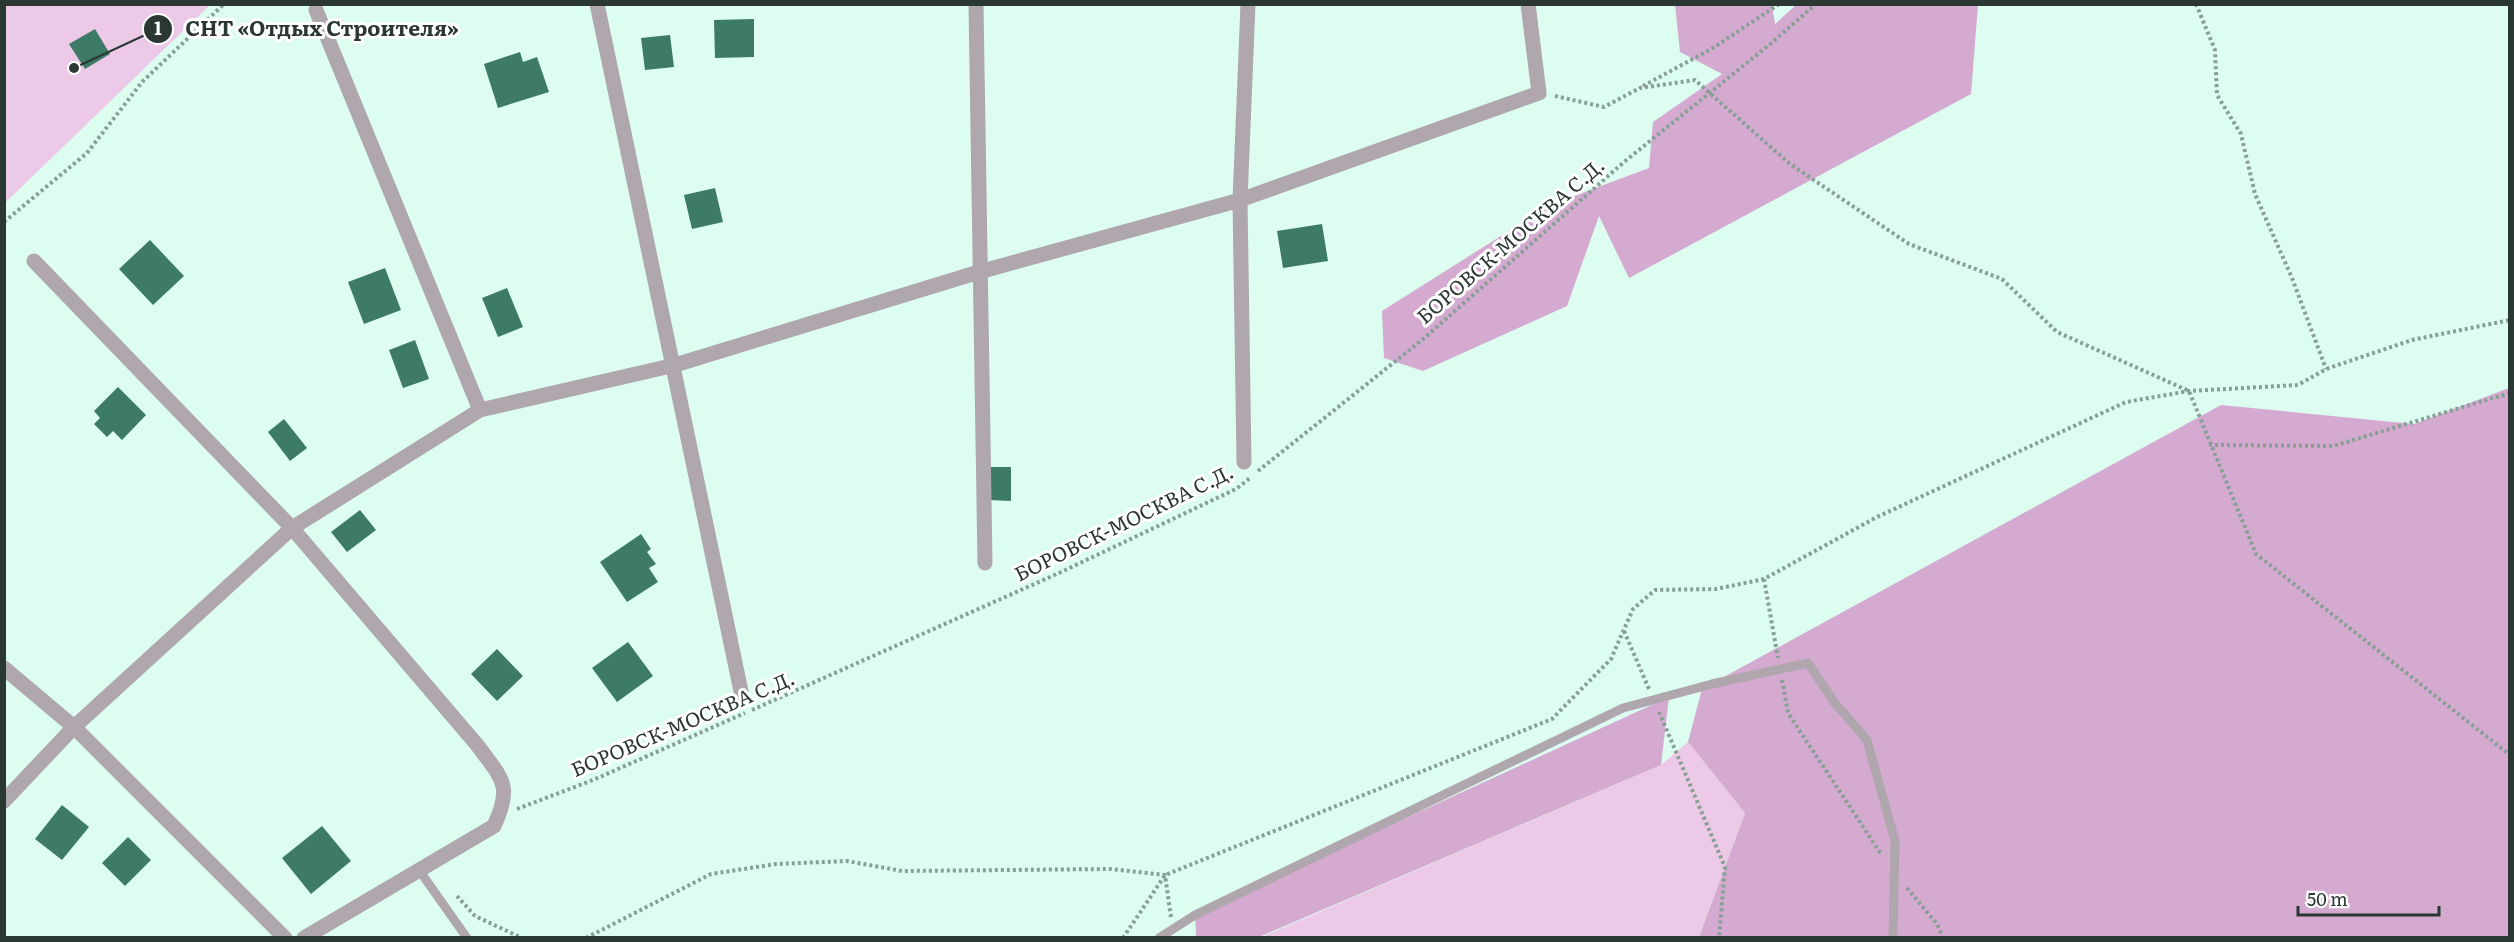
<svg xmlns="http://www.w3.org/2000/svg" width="2514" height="942" font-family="Literata,serif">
<rect width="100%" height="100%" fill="#dcfdf0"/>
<!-- green -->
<path fill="#eccae7" d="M5 5H210L5 203Z
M1688 742 1745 813 1699 937 1259 938 1661 765Z"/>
<!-- forest -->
<path fill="#d5aad0" d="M1675 5H1772L1775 24 1796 5H1978L1971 94 1629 278 1599 216 1567 306 1423 371 1384 358 1382 311 1550 205 1649 168 1653 122 1722 74 1680 52Z
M2509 388V937H1699L1745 813 1688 742 1702 689 2221 405 2414 424Z
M1669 697 1661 765 1259 937H1196L1195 915Z"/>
<!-- building -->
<path fill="#3d7b67" d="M754 19V57L715 58 714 20Z
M95 29 110 54 85 69 69 44Z
M670 35 674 67 645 70 641 38Z
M520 52 523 62 537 57 549 92 498 108 484 64Z
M715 188 723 222 692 229 684 195Z
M1322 224 1328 261 1283 268 1277 231Z
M150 240 184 276 153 305 119 269Z
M385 268 401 310 364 324 348 282Z
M507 288 523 327 498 337 482 298Z
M415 340 429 379 403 388 389 350Z
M118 387 146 415 122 440 113 431 107 437 94 424 100 418 94 411Z
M284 419 307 448 290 461 268 432Z
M988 467H1011V501L988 500Z
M360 510 376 530 347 552 331 532Z
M641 534 651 549 647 552 656 564 649 568 658 582 627 602 600 562Z
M628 642 653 676 617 702 592 668Z
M497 649 523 676 497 701 471 674Z
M62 805 89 827 62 860 35 839Z
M322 826 351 861 311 894 282 858Z
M128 837 151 860 125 886 102 863Z"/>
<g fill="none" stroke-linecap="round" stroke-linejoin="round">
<!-- path -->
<path stroke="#889f96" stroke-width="4" stroke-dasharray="3 3" stroke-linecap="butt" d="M2196 4 2215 50 2217 95 2241 134 2255 194 2292 278 2326 369
M1643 86 1713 48 1779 4
M1555 96 1604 107 1640 88 1695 80 1790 164 1909 244 2002 279 2057 332 2189 391 2256 554 2510 755
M4 222 87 153 142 82 224 4
M2209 445 2333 446 2510 393
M1258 471 1422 340 1624 162 1769 45 1816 4
M1764 579 1778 658
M1624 631 1649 689
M1782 680 1788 713 1881 854
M752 710 1059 573 1236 489 1250 478
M1659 712 1725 867 1719 938
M517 809 593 780 745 713
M1907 888 1937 924 1943 938
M457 896 475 916 522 938
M586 938 711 874 776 864 847 861 902 871 1111 869 1165 875 1171 917
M1123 938 1165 875 1552 719 1611 659 1633 609 1655 590 1716 589 1764 579 1877 517 2126 402 2189 391 2298 385 2326 369 2412 340 2510 320"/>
<!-- lane -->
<path stroke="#b0a6ae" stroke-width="9" d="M419 870 467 938
M1159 938 1195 915 1623 708 1712 684 1808 663 1834 702 1867 740 1895 841 1893 938"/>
<!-- street -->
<path stroke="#b0a6ae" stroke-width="15" d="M597 4 742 696
M976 4 985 563
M316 10 480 410
M34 261 292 528 478 746C502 779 513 785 494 826L304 938
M1244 462 1240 200 1248 4
M4 668 74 727 285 938
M4 801 74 727 292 528 480 410 675 365 979 272 1240 200 1539 93 1528 4"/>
</g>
<g text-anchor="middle" stroke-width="6" stroke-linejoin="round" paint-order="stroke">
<!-- street labels -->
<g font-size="20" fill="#2a3732" stroke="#fff">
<text transform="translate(1511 241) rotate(-41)" y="7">БОРОВСК-МОСКВА С.Д.</text>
<text transform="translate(1124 523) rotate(-26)" y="7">БОРОВСК-МОСКВА С.Д.</text>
<text transform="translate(683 724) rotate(-23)" y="7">БОРОВСК-МОСКВА С.Д.</text>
</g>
</g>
<!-- callouts -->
<path fill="none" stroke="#2a3732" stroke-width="2" d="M74 68L158 29"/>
<g fill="#2a3732" stroke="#fff" stroke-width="2">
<circle cx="74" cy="68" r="6"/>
<circle cx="158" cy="29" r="15"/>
</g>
<g font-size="18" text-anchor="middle" font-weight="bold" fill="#fff">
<text x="158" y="35">1</text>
</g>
<g font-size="21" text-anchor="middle" font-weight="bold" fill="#2a3732" stroke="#fff" stroke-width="6" stroke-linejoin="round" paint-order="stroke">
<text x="322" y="36">СНТ «Отдых Строителя»</text>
</g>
<!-- border -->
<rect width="2514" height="942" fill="none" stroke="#2a3732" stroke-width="12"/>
<!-- scale -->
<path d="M2298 906v9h141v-9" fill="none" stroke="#2a3732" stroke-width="3"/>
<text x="2307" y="906" font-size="18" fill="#2a3732" stroke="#ffffff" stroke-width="4.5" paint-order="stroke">50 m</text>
</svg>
